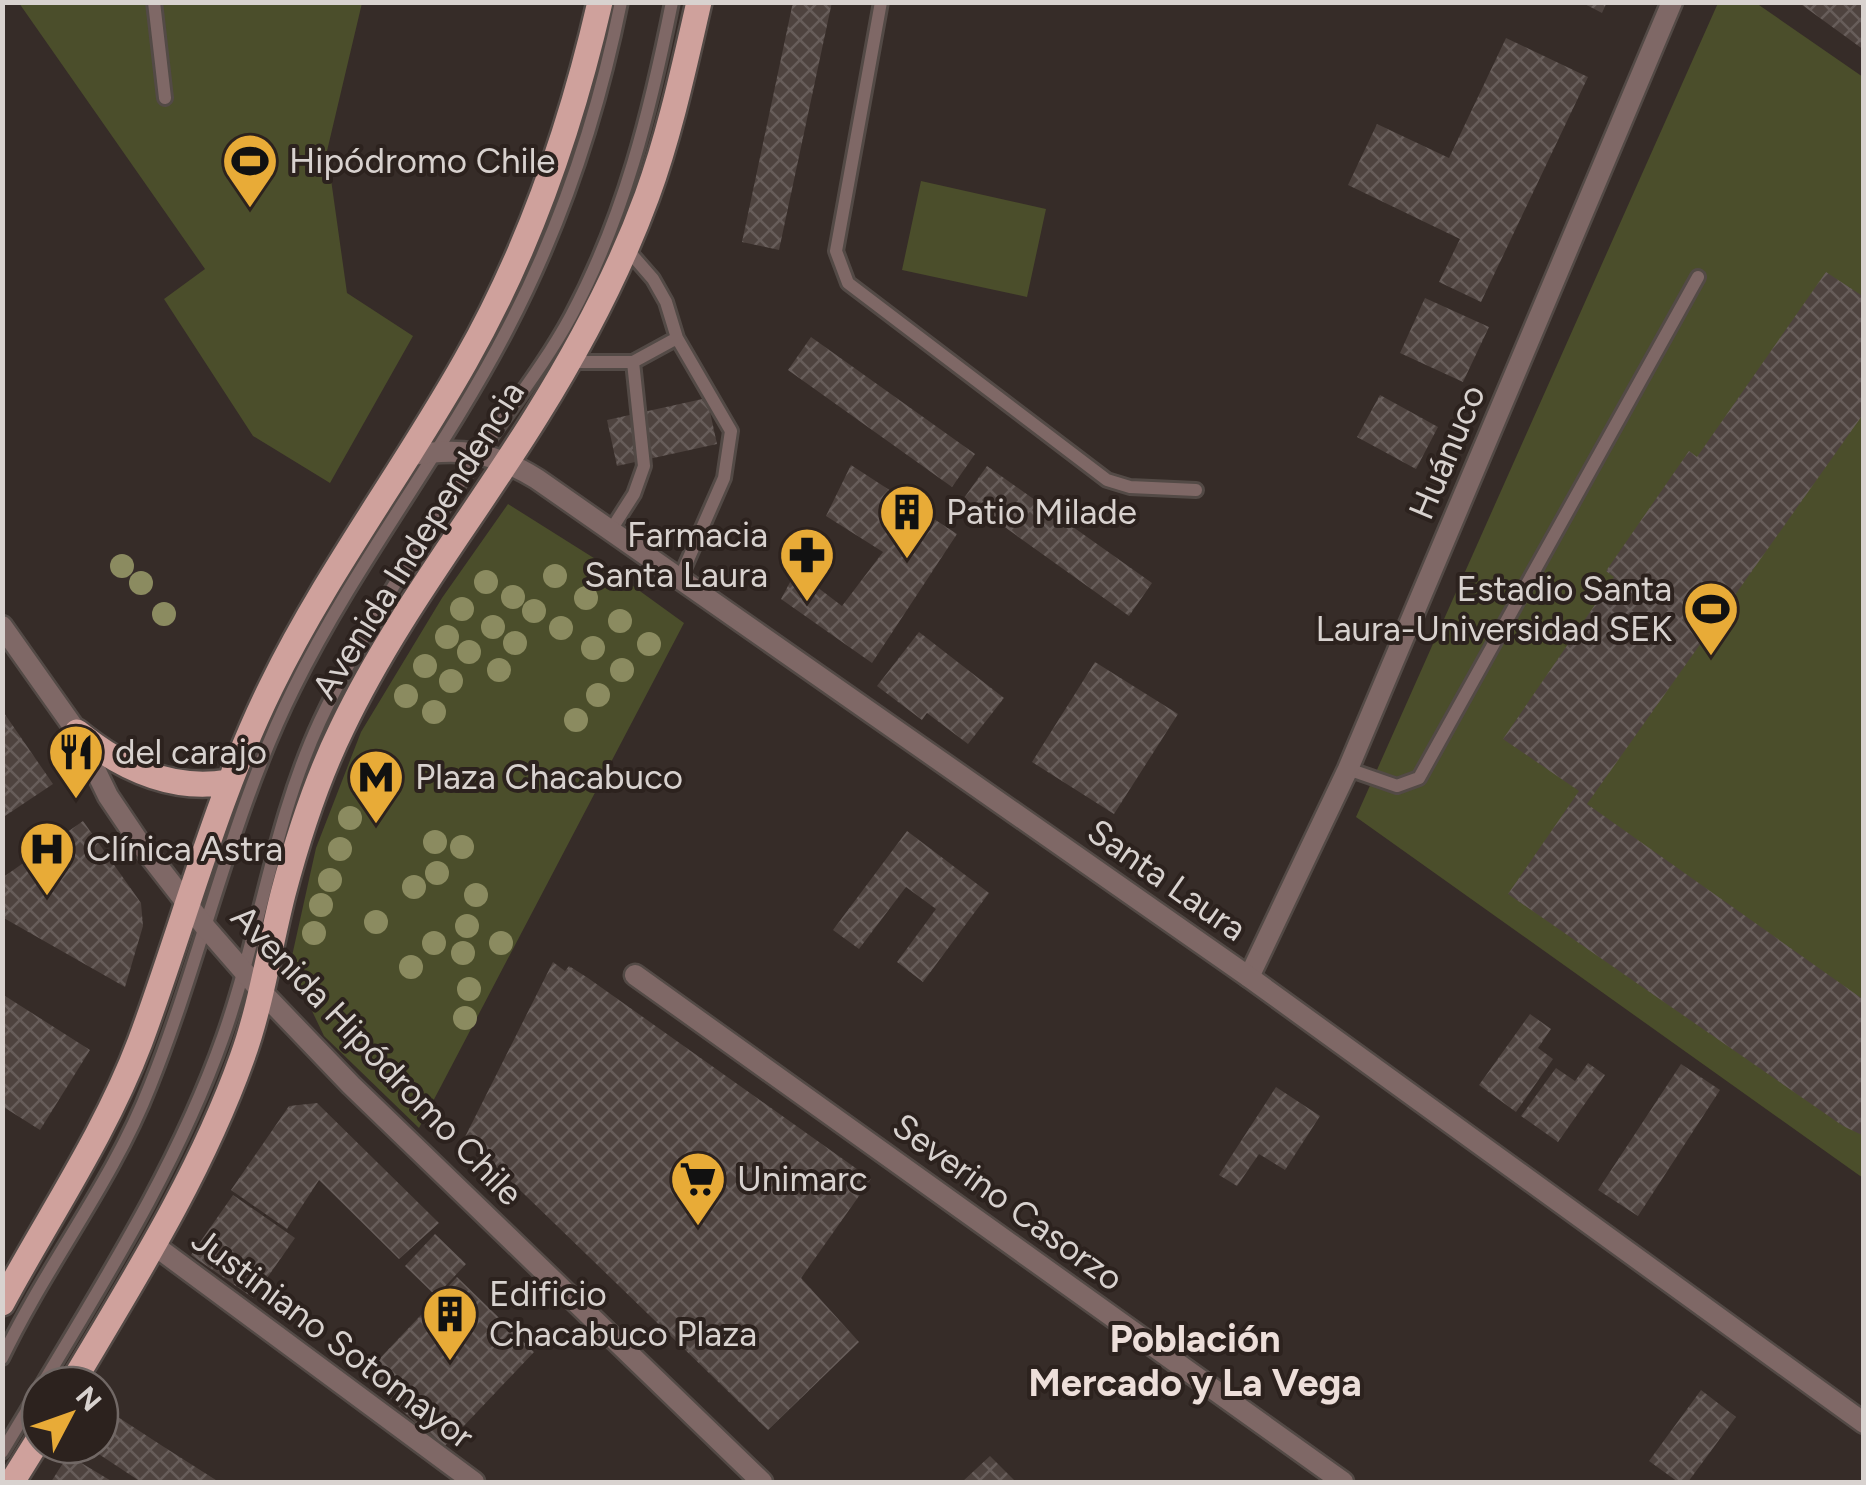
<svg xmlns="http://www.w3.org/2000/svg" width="1866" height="1485" font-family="Figtree,sans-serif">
<defs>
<pattern id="building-cross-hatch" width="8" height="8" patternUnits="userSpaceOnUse" patternTransform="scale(2.5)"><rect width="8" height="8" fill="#4e433f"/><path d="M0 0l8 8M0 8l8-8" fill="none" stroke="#675d5a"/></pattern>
</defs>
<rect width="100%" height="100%" fill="#362c28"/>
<!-- park -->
<path fill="#4b4e2b" d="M19 3H362L327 151 347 293 413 336 330 483 253 436 164 299 205 269Z
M1718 3H1756L1863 77V1178L1356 817Z
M921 181 1046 209 1027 297 902 270Z
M508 504 597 560 684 623 419 1128 324 1036 290 965 316 848 361 732 442 598Z"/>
<!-- building -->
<path fill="url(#building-cross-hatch)" d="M793 2H832L779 250 742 242Z
M1581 2H1607L1602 13Z
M1798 2H1864V50Z
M1506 38 1588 77 1481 302 1439 282 1460 239 1348 185 1377 124 1449 158Z
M1826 272 1864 297V413L1587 804 1864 1000V1136L1843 1126 1508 894 1579 791 1503 739 1614 577 1606 571 1689 451 1697 457Z
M1425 298 1489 327 1463 382 1400 353Z
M811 337 975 454 952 487 788 370Z
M1380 395 1438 427 1416 469 1357 437Z
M707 398 717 444 617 466 607 420Z
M851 465 957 534 872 663 781 599 796 571 842 606 883 552 826 516Z
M987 466 1152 583 1129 616 964 498Z
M919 632 1004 698 968 744 927 713 922 720 877 686Z
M1095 662 1178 714 1114 814 1032 762Z
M2 710 53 784 2 818Z
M83 821 141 903 143 926 125 987 2 917V878Z
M907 831 989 893 923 982 897 962 936 909 906 887 859 949 833 930Z
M553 962 565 971 569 966 588 978 871 1179 801 1278 859 1342 768 1430 465 1137Z
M2 994 90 1050 40 1130 2 1106Z
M1530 1014 1551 1029 1538 1048 1553 1059 1516 1112 1479 1085Z
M1588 1063 1605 1075 1558 1142 1521 1116 1556 1068 1575 1081Z
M1681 1064 1720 1090 1638 1216 1598 1190Z
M1276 1087 1320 1116 1285 1170 1259 1154 1237 1186 1219 1175Z
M317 1103 439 1223 399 1259 319 1180 287 1229 231 1190 289 1106Z
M233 1195 295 1238 253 1298 191 1255Z
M435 1234 466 1264 436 1296 405 1266Z
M457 1277 534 1352 442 1449 365 1374Z
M1701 1390 1736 1417 1688 1482H1678L1649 1461Z
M101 1406 164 1447 219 1482H141L85 1445H100Z
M68 1455 113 1482H51Z
M990 1456 1016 1482H962Z"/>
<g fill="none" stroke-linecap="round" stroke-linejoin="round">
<!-- service casing -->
<g stroke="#534a46" stroke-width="18">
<path id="service" d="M154 2 165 98
M881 2 836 251 848 283 1107 480 1130 487 1196 490
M626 248 653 279 666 302 677 338 731 431 724 478 680 578
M570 362H633L677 338
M611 530 634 494 644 466 633 362
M1348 769 1397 786 1419 778 1698 277
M2 1358C47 1264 112 1183 150 1086 203 954 231 814 294 688 356 563 443 453 507 330 561 227 598 116 621 2
M42 1385C109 1273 179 1161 223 1037 260 933 273 822 320 721 364 628 420 542 477 457 508 410 544 366 571 316 624 217 650 112 672 2
M2 1452 40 1389"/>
</g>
<!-- minor casing -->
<g stroke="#534a46" stroke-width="25">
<path id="minor" d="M635 975 1343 1482
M1249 977 1348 769 1672 2
M154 1245 474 1482"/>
</g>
<!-- tertiary casing -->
<g stroke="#534a46" stroke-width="25">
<path id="tertiary" d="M407 456C459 447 492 451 537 479L1249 977 1864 1423
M2 626 77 732 108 796 139 842 206 928 260 990 351 1085 762 1482"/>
</g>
<!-- primary casing -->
<g stroke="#534a46" stroke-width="30">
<path id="primary" d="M77 732C121 768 171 792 228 782
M2 1303C49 1216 105 1134 140 1042 184 924 215 801 271 687 326 574 403 472 465 362 529 250 571 128 600 2
M71 1385C134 1279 200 1175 242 1058 261 1006 269 949 283 894 298 837 316 781 342 728 395 617 472 520 537 415 580 346 619 272 647 196 670 133 684 67 699 2
M12 1482 40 1437"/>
</g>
<!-- service -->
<use href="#service" stroke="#7f6866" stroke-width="12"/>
<!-- minor -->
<use href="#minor" stroke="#7f6866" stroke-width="20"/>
<!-- tertiary -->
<use href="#tertiary" stroke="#7f6866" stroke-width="20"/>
<!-- primary -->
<use href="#primary" stroke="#cfa19c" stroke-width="25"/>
</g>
<!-- trees -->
<g fill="#8b8b60">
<circle cx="122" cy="566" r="12"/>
<circle cx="555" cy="576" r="12"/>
<circle cx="486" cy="582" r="12"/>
<circle cx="141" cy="583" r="12"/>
<circle cx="513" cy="597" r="12"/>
<circle cx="586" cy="598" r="12"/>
<circle cx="462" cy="609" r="12"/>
<circle cx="534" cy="611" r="12"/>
<circle cx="164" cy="614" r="12"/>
<circle cx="620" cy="621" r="12"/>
<circle cx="493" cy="627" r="12"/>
<circle cx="561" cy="628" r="12"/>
<circle cx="447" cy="637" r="12"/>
<circle cx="515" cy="643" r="12"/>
<circle cx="649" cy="644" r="12"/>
<circle cx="593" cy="648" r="12"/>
<circle cx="469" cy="652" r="12"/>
<circle cx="425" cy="666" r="12"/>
<circle cx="499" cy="670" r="12"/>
<circle cx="622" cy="670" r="12"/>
<circle cx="451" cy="681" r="12"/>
<circle cx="598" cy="695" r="12"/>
<circle cx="406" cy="696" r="12"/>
<circle cx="434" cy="712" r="12"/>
<circle cx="576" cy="720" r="12"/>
<circle cx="362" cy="786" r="12"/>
<circle cx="350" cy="818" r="12"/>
<circle cx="435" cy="842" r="12"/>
<circle cx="462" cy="847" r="12"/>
<circle cx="340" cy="849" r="12"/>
<circle cx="437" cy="873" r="12"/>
<circle cx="330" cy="880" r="12"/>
<circle cx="414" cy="887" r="12"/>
<circle cx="476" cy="895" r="12"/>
<circle cx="321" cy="905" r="12"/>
<circle cx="376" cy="922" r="12"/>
<circle cx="467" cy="926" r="12"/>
<circle cx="314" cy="933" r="12"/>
<circle cx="434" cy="943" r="12"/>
<circle cx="501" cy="943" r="12"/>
<circle cx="463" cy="953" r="12"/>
<circle cx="411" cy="967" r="12"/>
<circle cx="469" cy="989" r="12"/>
<circle cx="465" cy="1018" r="12"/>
</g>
<!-- icons -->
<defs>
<g id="stadium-pin" transform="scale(2.875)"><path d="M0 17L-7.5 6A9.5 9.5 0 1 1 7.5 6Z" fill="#e8ab37" stroke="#2c221e"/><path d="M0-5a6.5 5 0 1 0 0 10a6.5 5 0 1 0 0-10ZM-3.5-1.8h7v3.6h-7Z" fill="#111"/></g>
<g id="building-pin" transform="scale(2.875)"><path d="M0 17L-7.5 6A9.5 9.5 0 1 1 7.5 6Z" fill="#e8ab37" stroke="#2c221e"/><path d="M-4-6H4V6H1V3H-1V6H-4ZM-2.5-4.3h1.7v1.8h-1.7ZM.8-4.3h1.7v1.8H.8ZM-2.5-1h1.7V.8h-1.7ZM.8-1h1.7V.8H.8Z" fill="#111"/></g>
<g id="pharmacy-pin" transform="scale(2.875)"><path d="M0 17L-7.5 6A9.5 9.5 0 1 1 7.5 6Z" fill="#e8ab37" stroke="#2c221e"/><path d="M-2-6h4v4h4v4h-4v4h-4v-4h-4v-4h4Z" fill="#111"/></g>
<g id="restaurant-pin" transform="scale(2.875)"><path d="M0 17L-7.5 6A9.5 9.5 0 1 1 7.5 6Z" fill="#e8ab37" stroke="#2c221e"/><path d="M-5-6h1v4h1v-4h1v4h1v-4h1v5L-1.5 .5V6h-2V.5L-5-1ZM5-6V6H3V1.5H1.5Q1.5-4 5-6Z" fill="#111"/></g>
<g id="metro-pin" transform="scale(2.875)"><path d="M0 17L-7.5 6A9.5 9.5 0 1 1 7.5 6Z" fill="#e8ab37" stroke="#2c221e"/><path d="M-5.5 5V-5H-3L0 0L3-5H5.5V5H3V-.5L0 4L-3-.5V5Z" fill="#111"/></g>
<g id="hospital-pin" transform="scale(2.875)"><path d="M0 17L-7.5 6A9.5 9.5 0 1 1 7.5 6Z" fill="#e8ab37" stroke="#2c221e"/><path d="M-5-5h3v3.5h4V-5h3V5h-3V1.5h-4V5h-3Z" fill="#111"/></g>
<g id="supermarket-pin" transform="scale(2.875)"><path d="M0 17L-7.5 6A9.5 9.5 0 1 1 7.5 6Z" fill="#e8ab37" stroke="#2c221e"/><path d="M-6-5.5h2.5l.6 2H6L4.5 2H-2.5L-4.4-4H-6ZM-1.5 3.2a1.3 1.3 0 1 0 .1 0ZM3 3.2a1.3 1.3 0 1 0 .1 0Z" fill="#111"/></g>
</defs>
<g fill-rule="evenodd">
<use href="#stadium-pin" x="250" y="161"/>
<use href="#building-pin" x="907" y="512"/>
<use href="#pharmacy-pin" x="807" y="555"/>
<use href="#stadium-pin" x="1711" y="609"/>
<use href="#restaurant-pin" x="76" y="752"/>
<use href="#metro-pin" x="376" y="777"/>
<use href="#hospital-pin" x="47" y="849"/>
<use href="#supermarket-pin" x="698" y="1179"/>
<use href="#building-pin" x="450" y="1314"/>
</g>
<g text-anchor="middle" stroke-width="8" stroke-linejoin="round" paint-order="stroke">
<!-- poi labels -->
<g font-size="35" fill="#d8d2cf" stroke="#2c221e" text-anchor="start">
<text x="289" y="173">Hipódromo Chile</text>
<text x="946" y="524">Patio Milade</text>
<text x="768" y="547" text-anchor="end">Farmacia<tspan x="768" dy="40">Santa Laura</tspan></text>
<text x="1672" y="601" text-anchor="end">Estadio Santa<tspan x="1672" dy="40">Laura-Universidad SEK</tspan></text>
<text x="115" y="764">del carajo</text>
<text x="415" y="789">Plaza Chacabuco</text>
<text x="86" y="861">Clínica Astra</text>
<text x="737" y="1191">Unimarc</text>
<text x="489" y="1306">Edificio<tspan x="489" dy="40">Chacabuco Plaza</tspan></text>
</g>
<!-- street labels -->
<g font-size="35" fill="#d8d2cf" stroke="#2c221e">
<text transform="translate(1447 452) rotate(-67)" y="12">Huánuco</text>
<text transform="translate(418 540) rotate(-58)" y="12">Avenida Independencia</text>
<text transform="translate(1167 880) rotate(35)" y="12">Santa Laura</text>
<text transform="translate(377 1055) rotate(46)" y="12">Avenida Hipódromo Chile</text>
<text transform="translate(1008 1202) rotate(36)" y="12">Severino Casorzo</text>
<text transform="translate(333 1338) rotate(37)" y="12">Justiniano Sotomayor</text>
</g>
<!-- neighbourhood labels -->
<g font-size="38" font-weight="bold" fill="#eddfda" stroke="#2c221e">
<text x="1195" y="1352">Población<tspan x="1195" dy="44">Mercado y La Vega</tspan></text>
</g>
</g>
<!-- border -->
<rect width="1866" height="1485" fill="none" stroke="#d8d2cf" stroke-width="10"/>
<!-- north arrow -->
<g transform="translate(70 1415) rotate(49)"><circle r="48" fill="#2c221e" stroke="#716865" stroke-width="2.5"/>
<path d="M0-8L18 38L0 25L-18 38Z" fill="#e8ab37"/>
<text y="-15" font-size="28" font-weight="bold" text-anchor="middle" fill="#d8d2cf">N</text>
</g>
</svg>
